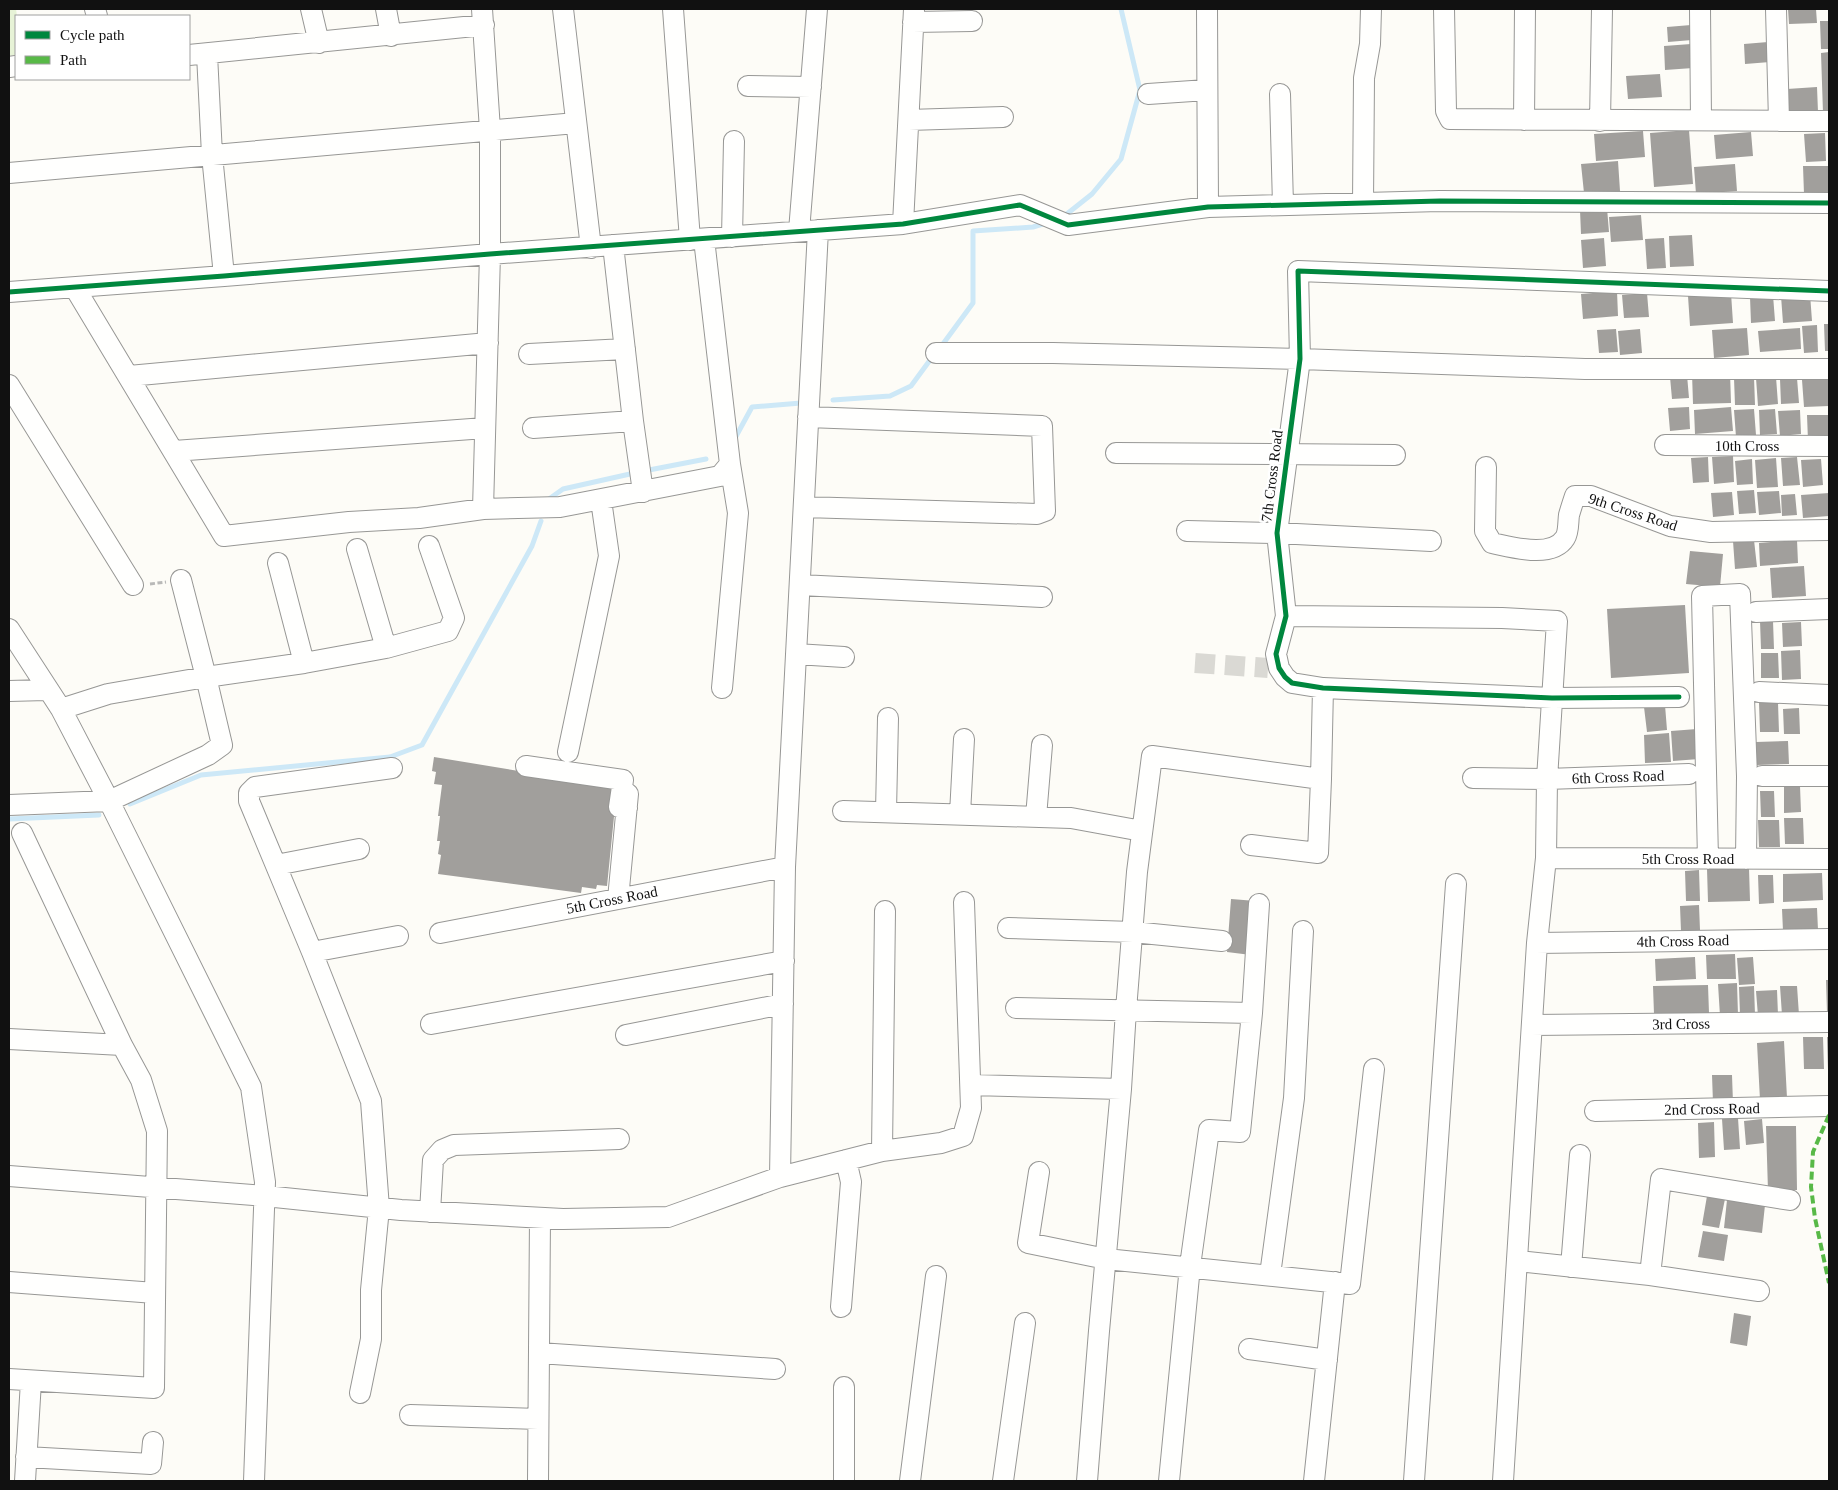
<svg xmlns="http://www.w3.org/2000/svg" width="1838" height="1490" font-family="'Times New Roman',serif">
<rect width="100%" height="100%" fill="#fdfcf7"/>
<!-- green -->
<path fill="#e7f3d7" d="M9 9H16L17 16 16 55 9 56Z"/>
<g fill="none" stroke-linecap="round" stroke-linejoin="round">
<!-- stream -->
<path stroke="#cde8f7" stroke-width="5" d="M1063 217 1092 194 1121 159 1140 90 1121 9
M940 348 973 303V231L1033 227 1046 223
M833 400 890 396 911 386 933 356
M734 440 752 407 801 403
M649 470 706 459
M549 499 563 489 630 474
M130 804 201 775 390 757 422 745 532 546 541 521
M9 819 99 815"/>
</g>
<!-- building -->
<path fill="#a19f9c" d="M1788 9H1816L1817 23 1789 24Z
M1820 21H1829V49H1821Z
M1691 25 1692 40 1668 42 1667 27Z
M1768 42 1770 62 1745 64 1744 44Z
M1691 44 1693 68 1665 70 1664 46Z
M1829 52V112L1823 113 1821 53Z
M1660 74 1662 97 1628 99 1626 76Z
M1817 87 1818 112 1789 113 1787 89Z
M1689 130 1693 184 1654 187 1650 133Z
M1643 131 1645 157 1596 161 1594 134Z
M1751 132 1753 156 1716 159 1714 135Z
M1825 133 1826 161 1806 162 1804 134Z
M1618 161 1620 191 1584 193 1581 164Z
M1735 164 1737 191 1696 194 1694 167Z
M1803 166H1829V193L1804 194Z
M1607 208 1609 232 1581 234 1580 210Z
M1641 215 1643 240 1611 242 1609 217Z
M1692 235 1694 266 1670 267 1669 236Z
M1604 238 1606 266 1583 268 1581 240Z
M1664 238 1666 268 1647 269 1645 239Z
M1617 291 1618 316 1583 319 1581 294Z
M1647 293 1649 317 1624 318 1622 295Z
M1731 293 1733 323 1690 326 1688 296Z
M1810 294 1812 321 1783 323 1781 296Z
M1773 295 1775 321 1751 323 1750 297Z
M1824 324H1829V351H1825Z
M1817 325 1818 352 1804 353 1802 326Z
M1747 328 1749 355 1714 358 1712 330Z
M1800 328 1801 349 1760 352 1758 331Z
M1616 329 1618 352 1599 353 1597 330Z
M1640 329 1642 353 1620 355 1618 331Z
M1730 372 1731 403 1693 404 1692 373Z
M1687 375 1689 398 1672 399 1670 377Z
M1754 377 1755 405H1735L1734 378Z
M1776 377 1778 404 1758 406 1756 378Z
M1797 378 1799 403 1781 404 1780 379Z
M1829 378V406L1804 407 1802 380Z
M1689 407 1690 429 1670 431 1668 408Z
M1731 407 1733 431 1695 434 1694 410Z
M1754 409 1756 435 1736 437 1734 410Z
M1775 409 1777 434 1760 435 1759 410Z
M1800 410 1801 434 1780 436 1778 411Z
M1807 415H1829V440L1808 441Z
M1733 456 1734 482 1714 484 1712 457Z
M1708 457 1709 482 1693 483 1691 458Z
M1797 457 1800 485 1783 486 1781 458Z
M1776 458 1778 487 1757 488 1755 460Z
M1752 459 1753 484 1737 485 1735 461Z
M1821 459 1823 485 1803 487 1801 460Z
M1754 490 1756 513 1739 514 1737 491Z
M1779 491 1781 513 1759 515 1757 492Z
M1732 492 1734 515 1713 517 1711 493Z
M1829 493V516L1803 518 1801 495Z
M1795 494 1797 515 1782 516 1781 495Z
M1754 540 1757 567 1735 569 1733 541Z
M1797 540 1798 563 1760 566 1759 543Z
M1690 551 1723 554 1720 587 1686 584Z
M1804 566 1806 596 1772 598 1770 568Z
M1685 605 1689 673 1611 678 1607 609Z
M1760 621H1773L1774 649H1761Z
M1801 622 1802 646 1783 647 1782 623Z
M1800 650 1801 679 1782 680 1781 651Z
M1761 653H1778L1779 678H1761Z
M1759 703H1778L1779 732H1760Z
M1665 705 1667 730 1647 732 1644 707Z
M1799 708 1800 734H1784L1783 709Z
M1697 729 1699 759 1673 761 1671 731Z
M1669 733 1671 762 1645 763 1644 735Z
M1788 741 1789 764 1757 765 1756 742Z
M434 757 617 787 607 886 597 885 596 889 582 887 581 893 438 874 441 855 438 854 440 841H437L440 816H438L442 785 434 784 436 772 432 771Z
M1784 786H1800L1801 812 1784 813Z
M1760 791H1774L1775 817H1761Z
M1784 818H1803L1804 844H1785Z
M1758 820H1779L1780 847H1759Z
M1749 868 1750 901 1708 902 1707 869Z
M1699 870 1700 901H1686L1685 871Z
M1822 873 1823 900 1783 902V874Z
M1758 875H1773L1774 903 1759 904Z
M1231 899 1256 901 1251 955 1227 952Z
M1699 905 1700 930 1681 931 1680 906Z
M1817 908 1818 930 1783 931 1782 909Z
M1735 954 1736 979H1707L1706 955Z
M1695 957 1696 979 1656 981 1655 959Z
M1753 957 1755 984 1739 985 1737 958Z
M1826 980H1829V1013H1827Z
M1737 983 1738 1015 1720 1016 1718 984Z
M1708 985 1709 1013 1654 1014 1653 986Z
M1754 986 1755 1015H1740L1739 987Z
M1780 986H1797L1799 1015H1782Z
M1777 990 1778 1015 1758 1016 1756 991Z
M1803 1037H1823L1824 1069H1804Z
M1827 1037H1829V1070H1828Z
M1784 1041 1787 1098 1760 1100 1757 1043Z
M1712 1075H1732L1733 1103H1713Z
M1738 1118 1740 1149 1724 1150 1722 1119Z
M1762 1119 1764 1143 1746 1145 1744 1121Z
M1714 1122 1715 1157 1699 1158 1698 1123Z
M1766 1126H1796L1797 1190 1768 1191Z
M1707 1196 1725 1199 1719 1228 1702 1225Z
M1727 1200 1765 1205 1762 1233 1724 1228Z
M1703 1231 1728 1235 1724 1261 1698 1257Z
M1734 1313 1751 1316 1747 1346 1730 1343Z"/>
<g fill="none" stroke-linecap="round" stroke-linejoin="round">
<!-- minor-tunnel -->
<path stroke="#dad9d4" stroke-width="20" stroke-dasharray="20 10" stroke-linecap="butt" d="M1195 663 1268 668"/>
<!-- minor casing -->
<g stroke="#979795" stroke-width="22">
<path id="minor" d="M95 9 97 16
M311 9 319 43
M386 9 391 36
M482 9 490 130V254L483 509
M563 9 591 248
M673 9 690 240
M1207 9 1208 207
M1444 9 1446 111 1450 119 1829 121
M1700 9 1701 120
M1776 9 1779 121
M913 22 972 21
M207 54 212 155 224 276
M189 55 484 25
M9 67 16 66
M748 86 811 87
M1148 94 1207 90
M1280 94 1283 205
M909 120 1003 117
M1524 120 1525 9
M1600 121 1602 9
M9 173 576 123
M1363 203 1364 78 1370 44 1371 9
M903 224 914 9
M799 231 817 9
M732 237 734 141
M613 245 633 421 643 492
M75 288 224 536 349 522 419 518 483 509 560 507 720 476 730 464 704 239
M9 292 224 276 490 254 903 224 1020 205 1068 225 1208 207 1440 201 1829 203
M936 353H1053L1300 359 1585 369H1829
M529 354 625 349
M129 376 488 343
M9 385 133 585
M533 428 633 421
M1665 445 1829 446
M174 451 485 428
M1116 453 1395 455
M1486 467 1485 531 1492 543C1512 547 1552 559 1565 538 1569 532 1568 521 1569 515 1571 508 1573 502 1575 496H1591L1670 526 1711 532 1829 530
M804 507 1037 514 1045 511 1042 426 808 417
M1187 531 1277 533 1431 541
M357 549 386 648
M278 563 304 663
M181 580 206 677 304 663 386 648 448 631 454 618 429 546
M800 585 1042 597
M1756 612 1829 609
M1286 616 1502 618 1557 621 1547 779 1546 858 1537 943 1503 1481
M9 629 61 709 109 801 251 1087 265 1182 254 1481
M796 654 844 657
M722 688 738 513 730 464
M9 691 46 690
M1759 692 1829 695
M1679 697 1552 698 1323 688 1292 683 1285 677 1279 668 1276 654 1286 616 1277 533 1300 359 1298 271 1829 291
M568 752 609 556 601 500
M526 766 623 780 619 807 627 808
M1762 776H1829
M1473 778 1547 779 1689 774
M9 805 109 801 208 755 222 745 206 677 108 694 61 709
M843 811 1071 818 1142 831
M886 812 888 718
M960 814 964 739
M1036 817 1042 745
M22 833 122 1045
M1251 845 1318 853 1321 779 1323 688
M1546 858 1829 859
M1708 859 1702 596 1740 594 1747 776 1746 859
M276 865 359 849
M618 899 628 794
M1008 928 1133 932 1222 941
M440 933 785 867
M1537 943 1829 939
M312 952 398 936
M1016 1008 1252 1013
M431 1024 784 961
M1532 1025 1829 1022
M626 1035 783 1004
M9 1039 122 1045 141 1080 157 1131 154 1388 9 1379
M971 1085 1121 1089
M1595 1111 1829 1106
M882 1151 885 911
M1039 1172 1028 1243 1106 1259 1350 1284 1374 1069
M9 1176 265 1196 401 1210 563 1219 668 1217 780 1177 882 1151 941 1143 963 1136 971 1108 964 902
M780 1177 785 867 818 230
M430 1212 433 1160 442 1150 454 1145 619 1139
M1518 1261 1650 1275 1759 1291
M1571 1267 1580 1155
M1270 1275 1294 1098 1303 931
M1650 1275 1661 1179 1790 1200
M9 1282 155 1293
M841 1307 851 1182 846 1160
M1249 1349 1327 1360
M539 1353 775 1369
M360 1393 371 1339V1290L379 1208 371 1101 312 952 249 801V793L255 787 392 768
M410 1415 538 1419
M26 1457 151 1464 153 1442
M25 1481 31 1381
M538 1481 540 1218
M844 1481V1387
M910 1481 936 1276
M1003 1481 1025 1323
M1087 1481 1099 1331 1121 1089 1126 1010 1137 872 1152 756 1321 779
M1169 1481 1190 1266 1209 1130 1240 1132 1252 1013 1259 904
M1314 1481 1335 1282
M1414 1481 1456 884"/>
</g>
<!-- path -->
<path stroke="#b9b9b8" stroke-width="3" stroke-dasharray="5 2.5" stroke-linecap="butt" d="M150 584 166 582"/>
<!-- minor -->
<use href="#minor" stroke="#fffffe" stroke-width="20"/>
<!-- quiet -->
<path stroke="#58b947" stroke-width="4" stroke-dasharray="8 4" stroke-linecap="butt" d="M1829 1115 1813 1152 1811 1187 1815 1218 1829 1283"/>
<!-- cycleway casing -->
<g stroke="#fff" stroke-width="8">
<path id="cycleway" d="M9 292 224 276 490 254 903 224 1020 205 1068 225 1208 207 1440 201 1829 203
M1679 697 1552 698 1323 688 1292 683 1285 677 1279 668 1276 654 1286 616 1277 533 1300 359 1298 271 1829 291"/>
</g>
<!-- cycleway -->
<use href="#cycleway" stroke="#00873e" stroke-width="5"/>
</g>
<g text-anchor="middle" stroke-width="5" stroke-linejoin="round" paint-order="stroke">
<!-- street labels -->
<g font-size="15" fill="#111" stroke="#fff">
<text x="1747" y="451">10th Cross</text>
<text transform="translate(1272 476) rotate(-83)" y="5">7th Cross Road</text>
<text transform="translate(1633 512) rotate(18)" y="5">9th Cross Road</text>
<text transform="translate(1618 777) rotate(-2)" y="5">6th Cross Road</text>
<text x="1688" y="864">5th Cross Road</text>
<text transform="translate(612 900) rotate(-11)" y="5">5th Cross Road</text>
<text transform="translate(1683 941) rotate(-1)" y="5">4th Cross Road</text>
<text transform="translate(1681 1024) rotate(-1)" y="5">3rd Cross</text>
<text transform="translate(1712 1109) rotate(-1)" y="5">2nd Cross Road</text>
</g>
</g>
<!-- border -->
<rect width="1838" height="1490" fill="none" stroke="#111111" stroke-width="20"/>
<!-- legend -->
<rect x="15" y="15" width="175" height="65" fill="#ffffff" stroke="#a0a0a0"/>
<rect x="25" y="31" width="25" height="8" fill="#00873e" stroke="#a0a0a0"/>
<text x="60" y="40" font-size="15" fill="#111111">Cycle path</text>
<rect x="25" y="56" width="25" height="8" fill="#58b947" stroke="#a0a0a0"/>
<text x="60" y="65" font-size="15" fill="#111111">Path</text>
</svg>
